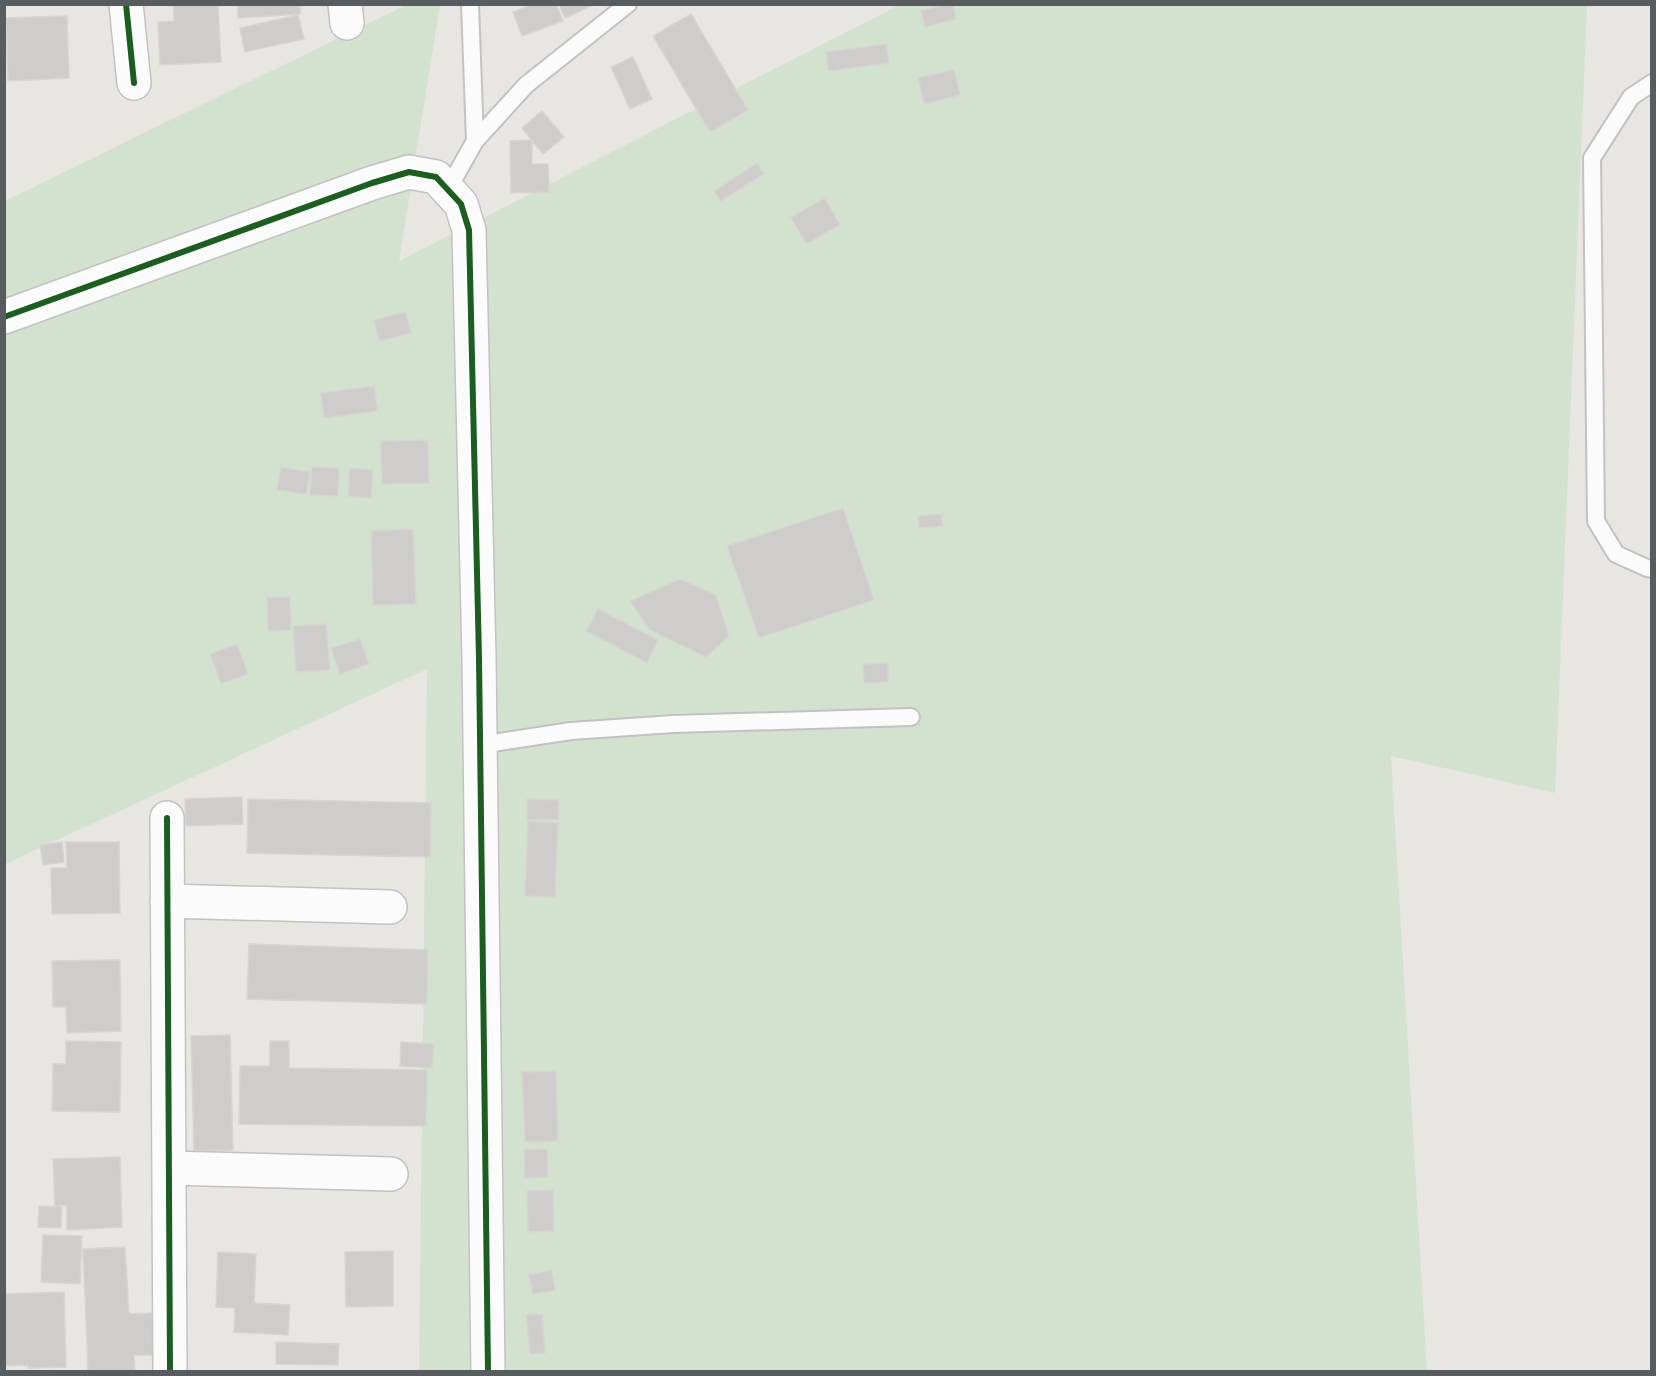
<svg xmlns="http://www.w3.org/2000/svg" width="1656" height="1376" font-family="Roboto,sans-serif">
<rect width="100%" height="100%" fill="#e8e6e2"/>
<!-- green -->
<path fill="#d2e2cf" d="M406 5H440L399 261 899 5H1587L1555 793 1391 756 1427 1371H419L427 669 5 864V201Z"/>
<!-- building -->
<path fill="#cecdcb" stroke="#d6d5d2" stroke-width="1.5" d="M173 4H218L221 62 160 65 158 22 174 21Z
M238 4H300V14L238 18Z
M534 4H556L563 21 522 36 513 12Z
M559 4H593V5L565 18Z
M947 4H953L956 19 925 27 921 11Z
M691 14 748 110 710 132 653 36Z
M298 15 304 39 245 52 240 28Z
M67 16 69 78 8 81 6 18Z
M886 44 889 63 828 71 826 52Z
M633 57 652 99 630 109 611 67Z
M954 70 960 95 924 104 918 78Z
M542 111 564 137 543 154 522 128Z
M532 140V164H548L549 192 511 193 510 141Z
M757 163 764 174 721 201 714 191Z
M825 198 840 225 806 244 791 217Z
M406 312 411 333 379 341 374 320Z
M374 386 378 411 324 418 321 393Z
M428 440 429 483 382 484 381 441Z
M281 467 310 472 306 494 277 490Z
M312 467 339 468 338 496 310 495Z
M350 468 373 470 371 498 348 496Z
M843 508 874 600 759 638 727 546Z
M942 514V526L919 528 918 516Z
M413 529 416 604 373 605 371 531Z
M680 579 716 595 729 636 706 657 650 630 630 601Z
M267 597H290L291 630 268 631Z
M598 609 658 640 647 663 586 631Z
M326 624 330 670 296 672 293 626Z
M360 639 369 664 340 674 331 648Z
M237 644 248 674 221 684 210 654Z
M888 663V682L864 683 863 664Z
M242 797 243 824 186 826 185 799Z
M248 799 431 803 430 857 247 853Z
M527 799 559 800 558 820 527 819Z
M528 821 558 823 555 897 525 896Z
M62 842 64 862 43 865 40 845Z
M66 842H119L120 913 52 914 51 868H67Z
M249 944 428 950 427 1004 247 999Z
M120 960 121 1031 67 1033 66 1007H53L52 961Z
M230 1035 233 1150 194 1151 191 1036Z
M66 1041 121 1042 120 1112 52 1111 53 1064H66Z
M270 1041H289V1068L427 1070 426 1126 239 1124 240 1066H270Z
M401 1042 434 1044 432 1068 400 1066Z
M556 1071 558 1141 525 1142 522 1072Z
M547 1149 548 1177 525 1178 524 1150Z
M120 1157 122 1227 67 1230V1205L55 1206 53 1159Z
M553 1190 554 1231 528 1232 527 1191Z
M39 1206 62 1207 61 1228 38 1227Z
M43 1235 82 1236 80 1284 41 1282Z
M125 1247 129 1314 152 1313 154 1355H134L135 1372H88L83 1249Z
M393 1251V1306L346 1307 345 1252Z
M218 1252 256 1254 254 1303 290 1305 288 1335 234 1332 235 1308 216 1307Z
M552 1270 555 1290 533 1294 529 1275Z
M64 1292 66 1367 28 1368V1365L4 1366V1294Z
M542 1314 545 1353 530 1354 526 1315Z
M276 1342 339 1344 338 1365 276 1364Z"/>
<g fill="none" stroke-linecap="round" stroke-linejoin="round">
<!-- lane casing -->
<g stroke="#c2c2c2" stroke-width="20">
<path id="lane" d="M470 4 475 141
M1652 83 1631 97 1592 158 1596 521 1616 554 1647 568 1652 569
M448 189 475 141 526 85 628 4
M480 745 571 731 673 724 911 717"/>
</g>
<!-- street casing -->
<g stroke="#c2c2c2" stroke-width="36">
<path id="street" d="M126 4 134 83
M345 4 347 23
M4 317 372 183 409 172 436 177 461 204 469 230 479 658 488 1372
M167 818 170 1372
M167 901 390 907
M169 1168 391 1174"/>
</g>
<!-- lane -->
<use href="#lane" stroke="#fcfbfb" stroke-width="16"/>
<!-- street -->
<use href="#street" stroke="#fcfbfb" stroke-width="33"/>
<!-- cycleway casing -->
<g stroke="#fff" stroke-width="10">
<path id="cycleway" d="M126 4 134 83
M4 317 372 183 409 172 436 177 461 204 469 230 479 658 488 1372
M167 818 170 1372"/>
</g>
<!-- cycleway -->
<use href="#cycleway" stroke="#1b5e20" stroke-width="6"/>
</g>
<!-- border -->
<rect width="1656" height="1376" fill="none" stroke="#595c5f" stroke-width="12"/>
</svg>
